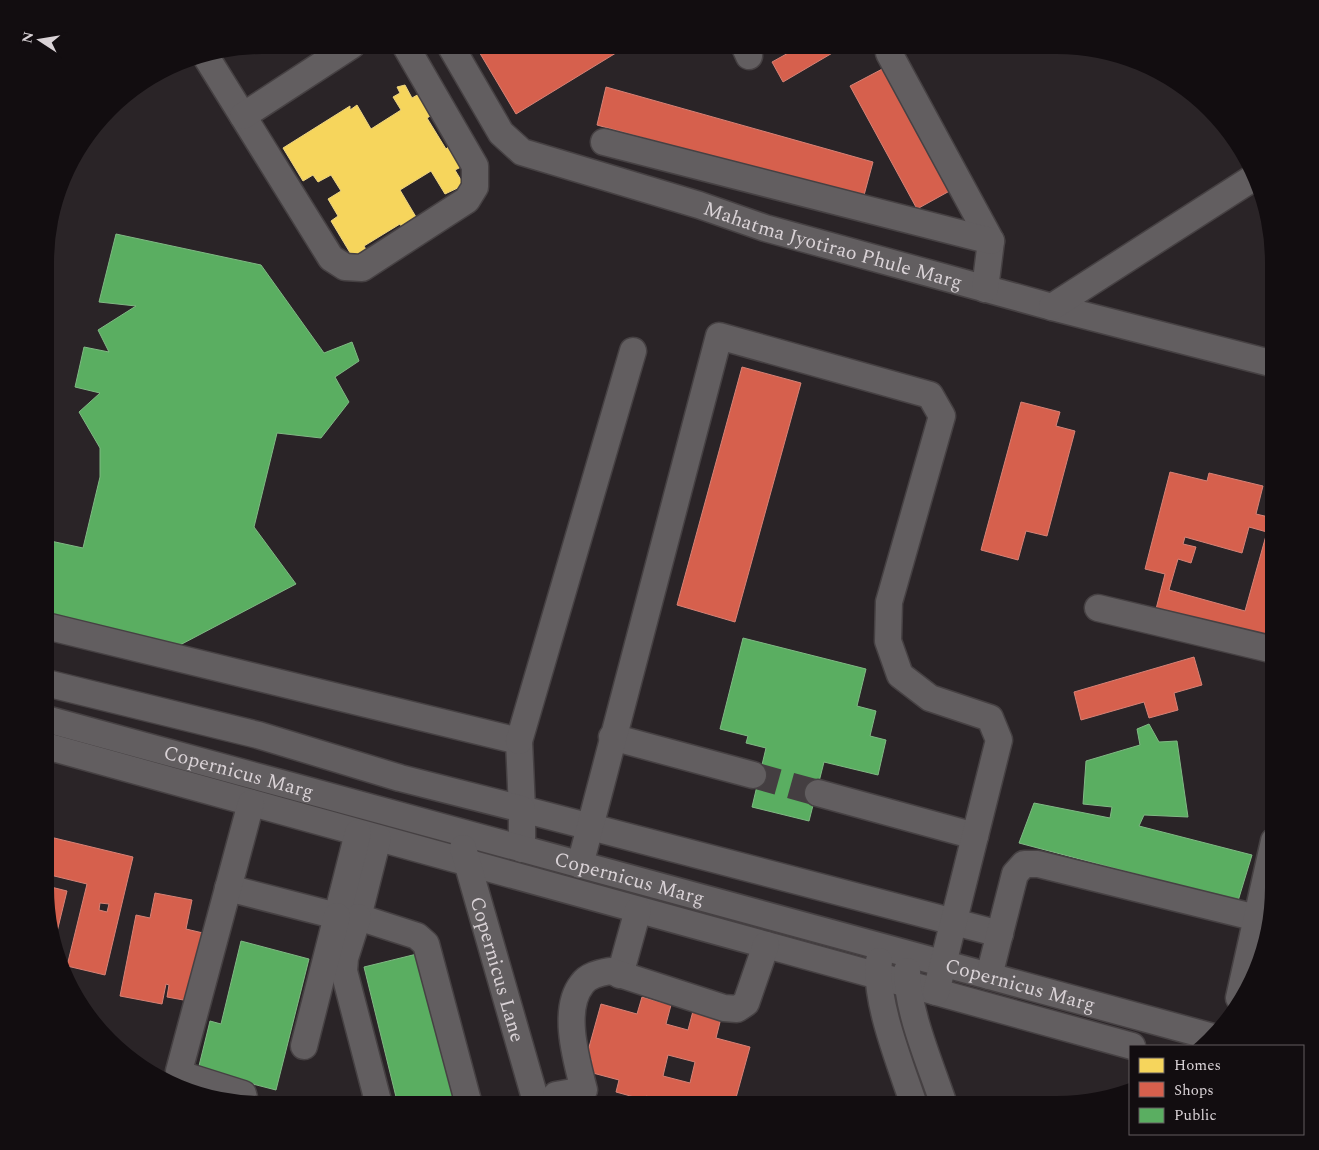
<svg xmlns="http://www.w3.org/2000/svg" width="1319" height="1150" font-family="Spectral,serif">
<rect width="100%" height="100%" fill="#2a2427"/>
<!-- homes -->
<path fill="#f6d55c" stroke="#edd481" d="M405 85 412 98 419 94 432 115 427 118 446 149 450 145 463 166 455 170 464 185 445 194 431 171 400 190 419 222 404 231 400 224 364 246 368 253 355 261 331 221 338 216 328 199 341 191 331 175 318 182 313 175 303 181 283 148 350 106V110L357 105 371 129 401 110 393 97 400 93 397 87Z"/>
<!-- shops -->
<path fill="#d6604d" stroke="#d78276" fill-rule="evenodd" d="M475 45H629L516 114Z
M787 45H846L783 82 772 62 790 52Z
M888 66 955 188 917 209 850 86Z
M606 87 873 162 863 199 597 125Z
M47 343 51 349 47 392Z
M742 367 801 383 735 622 677 605Z
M1021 402 1060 412 1056 426 1075 431 1047 536 1026 531 1018 560 981 550Z
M1170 472 1207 481 1209 473 1263 486 1256 514 1273 518 1274 514V620L1269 638 1156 609 1165 574 1145 569ZM1249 527 1267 532 1245 611 1169 590 1178 559 1191 563 1196 547 1183 544 1185 537 1242 553Z
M1194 657 1202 685 1174 693 1178 710 1149 718 1144 702 1081 720 1074 692Z
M46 836 133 857 105 975 67 966 87 884 46 874ZM100 903 109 904 107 912 99 910Z
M51 887 67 891 55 940 46 906Z
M155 893 192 900 186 929 203 933 189 1001 167 997 169 985 166 984 162 1004 120 996 136 915 150 918Z
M642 997 671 1005 666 1024 688 1030 693 1011 721 1018 716 1038 750 1047 734 1105H667L668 1102 646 1096 645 1100 616 1092 619 1080 589 1072 592 1060 586 1058 601 1004 637 1014ZM668 1055 695 1062 690 1083 663 1076Z"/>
<!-- public -->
<path fill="#5aae61" stroke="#80b984" d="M116 234 261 265 324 353 352 342 359 361 335 377 349 402 321 438 277 433 254 527 296 584 178 646 46 613V540L83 548 100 477V448L79 412 100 393 75 387 84 347 109 352 98 330 136 306 99 302Z
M743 638 866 669 857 706 876 711 870 736 886 740 878 775 824 762 809 821 752 807 766 748 746 743 748 736 720 729Z
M1149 724 1159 742 1177 741 1188 817 1144 815 1139 826 1252 855 1238 901 1019 843 1034 803 1110 818 1112 807 1083 804 1086 761 1140 745 1137 729Z
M241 941 309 959 276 1090 198 1070 210 1021 221 1024Z
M421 953 458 1105H398L364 967Z"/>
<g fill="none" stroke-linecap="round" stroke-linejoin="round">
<!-- minor-tunnel -->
<path stroke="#443e41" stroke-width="26" stroke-dasharray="26 13" stroke-linecap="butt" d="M753 775 818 793"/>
<!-- minor casing -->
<g stroke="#464143" stroke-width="29">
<g id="minor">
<path id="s1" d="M450 45 501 133 522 152 699 205 765 228 1052 307 1274 364"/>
<path d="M744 45 749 56"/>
<path d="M889 53 991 241 985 289"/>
<path d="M205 55 331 258 345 267 362 268 467 200 475 187V166L405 45"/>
<path d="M243 116 352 45"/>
<path d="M604 142 991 241"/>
<path d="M1052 307 1256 176"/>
<path d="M1098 608 1274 650"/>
<path d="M46 626 519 741 522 809 1000 934"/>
<path d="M46 683 258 735 400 778 522 809V849"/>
<path id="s2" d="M46 719 1213 1037"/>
<path d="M612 737 753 775"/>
<path d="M519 741 633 351"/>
<path d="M46 746 1132 1046"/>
<path d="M818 793 975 836"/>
<path d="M378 838 358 917 417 936 426 944 469 1105"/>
<path id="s3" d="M463 848 537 1105"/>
<path d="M580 865 719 336 930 395 942 416 889 602 888 641 900 675 930 698 990 718 999 740 936 992"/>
<path d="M228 888 337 916 358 833"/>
<path d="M358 917 345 958 344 971 379 1105"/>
<path d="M879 961C874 1000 901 1066 914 1105"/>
<path d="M907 971C907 1011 931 1066 944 1105"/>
<path d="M620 975 638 910"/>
<path d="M989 976 1015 874 1024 864H1038L1257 918"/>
<path d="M1239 998 1274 841"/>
<path d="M304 1046 337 916"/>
<path d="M556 1095 584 1090C577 1062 561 1010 582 984 588 975 600 973 610 971L724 1008 737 1009 746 1003 766 945"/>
<path d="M245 1102 243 1094 186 1076 179 1071 251 803"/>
</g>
</g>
<!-- minor -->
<use href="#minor" stroke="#625e60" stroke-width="26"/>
</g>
<g text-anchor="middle" stroke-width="5" stroke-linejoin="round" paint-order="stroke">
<!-- street labels -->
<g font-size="20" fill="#d9d2d6" stroke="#120d10">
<text dy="7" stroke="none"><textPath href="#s1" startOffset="455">Mahatma Jyotirao Phule Marg</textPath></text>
<text dy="7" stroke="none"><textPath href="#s2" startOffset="200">Copernicus Marg</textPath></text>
<text dy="7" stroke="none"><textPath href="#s2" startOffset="605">Copernicus Marg</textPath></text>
<text dy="7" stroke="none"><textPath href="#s3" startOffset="126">Copernicus Lane</textPath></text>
<text dy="7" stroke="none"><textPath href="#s2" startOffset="1010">Copernicus Marg</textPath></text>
</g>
</g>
<!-- crop -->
<path d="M0 0H1319V1150H0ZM262 54H1057A208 208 0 0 1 1265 262V888A208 208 0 0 1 1057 1096H262A208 208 0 0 1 54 888V262A208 208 0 0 1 262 54Z" fill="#120d10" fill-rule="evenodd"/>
<!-- legend -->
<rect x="1129" y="1045" width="175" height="90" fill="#120d10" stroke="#625c5f"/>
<rect x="1139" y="1058" width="25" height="15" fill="#f6d55c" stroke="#625c5f"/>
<text x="1174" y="1070" font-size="15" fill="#d9d2d6">Homes</text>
<rect x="1139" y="1082" width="25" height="15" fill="#d6604d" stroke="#625c5f"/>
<text x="1174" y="1095" font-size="15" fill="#d9d2d6">Shops</text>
<rect x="1139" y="1108" width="25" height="15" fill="#5aae61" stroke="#625c5f"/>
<text x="1174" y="1120" font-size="15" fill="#d9d2d6">Public</text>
<!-- north arrow -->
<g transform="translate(40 40) rotate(282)" stroke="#120d10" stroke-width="4" paint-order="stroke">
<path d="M0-4L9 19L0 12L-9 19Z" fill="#d9d2d6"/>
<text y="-8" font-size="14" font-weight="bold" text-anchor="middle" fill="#d9d2d6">N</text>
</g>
</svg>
